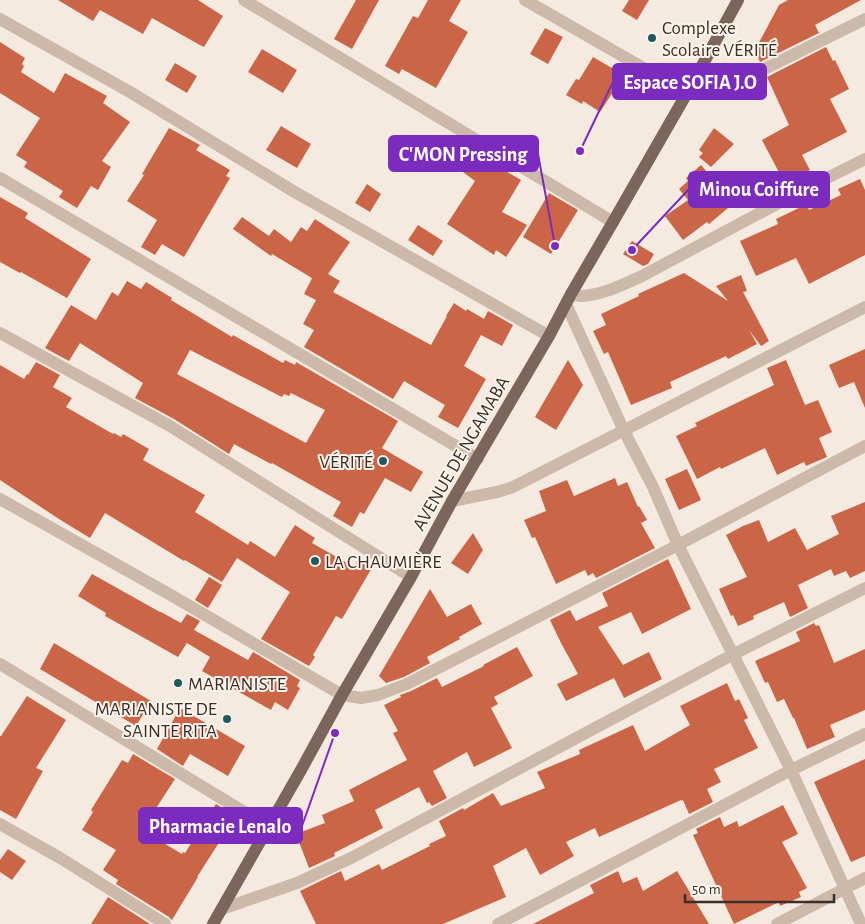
<svg xmlns="http://www.w3.org/2000/svg" width="865" height="924" font-family="'Alegreya Sans',sans-serif">
<rect width="100%" height="100%" fill="#f4eadf"/>
<!-- building -->
<path fill="#ca6647" fill-rule="evenodd" d="M58 0H198L223 16 204 47 198 44 152 18 143 34 100 10 93 21Z
M356 0H379L352 49 334 39Z
M428 0H461L449 21 468 32 436 88 402 69 399 74 385 66 413 16 418 18Z
M629 0H649L637 20 622 11Z
M788 0H861L815 25 819 33 760 62 755 50 779 5Z
M545 28 563 37 548 64 530 54Z
M0 42 25 58 22 64 24 66 21 72 54 93 65 73 107 96 103 103 130 122 102 161 111 167 98 190 91 186 77 208 59 197 63 191 24 167 27 162 16 155 40 118 0 93Z
M826 47 833 61 835 60 849 89 830 99 847 132 802 155 810 170 785 184 762 140 789 125 767 77Z
M262 49 297 70 283 93 248 72Z
M593 57 624 75 600 112 583 101 582 104 566 95 576 79 579 80Z
M175 63 197 76 187 93 165 80Z
M281 126 311 144 297 168 266 150Z
M169 128 200 145 196 150 230 170 226 176 230 178 184 257 162 244 155 255 141 247 157 220 127 201 144 175 142 174Z
M714 128 734 144 711 167 699 157 703 153 699 150Z
M474 155 496 169 497 166 521 180 502 212 527 225 506 257 496 250 494 255 447 224 475 181 463 172Z
M701 165 734 203 709 224 707 222 683 240 665 216 688 200 679 189 688 181 686 178Z
M860 179 865 190V255L809 284 796 258 756 276 740 241 778 224 776 219 807 204 809 210 841 195 838 189Z
M367 184 381 194 370 212 355 203Z
M549 193 578 210 551 254 523 237Z
M0 197 28 213 25 218 91 259 67 298 21 272 20 273 0 262Z
M242 217 269 236 274 229 291 242 301 227 307 231 315 219 350 242 328 274 340 281 333 292 431 345 447 316H446L454 303 466 311 467 309 484 319 488 311 513 325 502 346 481 335 464 366 486 379 458 428 438 417 445 405 404 381 393 399 304 347 314 330 303 324 316 300 304 294 312 278 272 254 271 256 233 229Z
M418 225 443 241 433 256 408 240Z
M632 241 654 254 648 264 643 266 623 254Z
M684 273 728 301 716 286 741 275 747 291 743 292 769 341 761 346 749 330 757 344 728 359 726 356 670 382 672 388 631 405 608 352 604 354 593 331 606 325 601 314 639 296 638 294Z
M127 281 141 289 146 282 172 298 171 300 232 337 233 335 283 363 285 360 295 365 296 362 398 421 382 448 423 472 411 492 385 478 364 514 360 512 352 527 333 516 341 502 272 463 271 464 234 444 229 454 174 419 135 398 143 383 80 343 69 361 45 348 71 305 96 320 112 292 118 296ZM190 350 282 397 284 394 289 396 291 393 325 410 306 443 177 374Z
M865 349V408L854 382 839 388 829 365Z
M568 360 583 385 556 430 535 417Z
M786 360 805 405 818 400 832 432 819 438 827 457 806 466 804 462 777 475 765 448 721 469 720 467 697 479 676 436 697 426 695 423 774 385 767 368Z
M36 362 60 375 53 387 72 398 66 407 113 434 114 433 121 437 123 434 149 449 143 460 205 495 195 512 248 545 250 541 275 557 295 525 315 538 312 543 354 567 359 558 373 566 342 619 336 616 313 655 315 657 309 666 261 639 290 592 237 558 222 582 185 560 184 561 105 513 90 538 59 519 0 480V365L24 379 27 374 28 375Z
M687 469 701 500 679 510 665 479Z
M615 478 618 486 627 482 638 507 639 506 647 520 641 523 655 548 596 578 593 573 588 576 585 570 556 584 535 537 532 538 524 520 546 511 539 491 567 480 574 496Z
M865 502V571L850 578 846 571 834 576 831 569 798 585 808 608 790 617 784 602 753 616 754 619 738 626 733 615 731 616 719 589 747 577 726 535 743 526 759 520 768 542 795 528 807 550 839 534 831 516Z
M473 533 483 550 468 574 451 563Z
M668 559 691 609 642 634 631 612 598 627 623 665 649 652 662 679 624 698 614 678 566 701 557 684 578 674 561 643 550 620 570 610 576 621 608 606 602 593Z
M92 574 160 612H161L181 623 187 614 200 621 194 630 248 660 253 652 300 680 297 686 300 688 288 710 275 702 271 710 202 671 210 657 187 643 178 657 105 616 106 613 78 596Z
M209 577 222 585 208 608 195 600Z
M430 589 447 617 471 604 482 624 459 637 460 639 427 657 430 663 404 677 386 683 379 676Z
M814 623 816 626 819 625 834 663 865 649V710L830 725 835 737 807 749 794 718H793L784 699 777 702 768 682 765 683 755 661 800 641 796 632Z
M54 643 151 701 136 726 40 669Z
M517 647 533 676 494 697 498 704 491 708 512 748 474 767 467 752 433 771 447 798 432 806 429 802 427 803 419 787 375 810 383 828 334 853 335 856 309 868 296 834 325 823 322 815 354 801 349 790 407 760 393 733 398 731 384 705 401 697 400 695 411 691 437 678 442 687 484 666 483 665Z
M727 683 735 701 739 699 748 718 744 720 758 748 714 769 721 782 707 789 713 802 689 814 683 800 682 801 681 800 599 837 595 828 566 842 574 856 540 875 526 848 493 866 506 897 443 924H316L300 891 341 871 345 881 379 864 382 870 430 846 429 844 446 836 439 821 463 808 464 810 493 793 501 806 545 788 537 772 580 754 579 750 633 725 645 751 690 725 680 706Z
M27 696 66 720 36 768 43 771 16 819 0 810V736H1Z
M180 708 245 746 228 776 190 754 183 766 157 749Z
M133 754 175 779 142 830 182 854 183 852 185 853 216 804 236 816 197 877H198L172 920 169 917 116 884 118 880 103 870 116 850 82 830 93 812 91 810 122 760 128 763Z
M865 759V856L851 862 814 782Z
M783 805 798 834 782 842 807 888 799 892 801 897 780 906 779 902 734 924 693 835 698 833 696 829 720 817 724 827 737 821 739 827Z
M8 849 26 861 12 880 0 872V860Z
M618 871 623 883 637 877 643 891 677 871 709 924H533L594 893 590 885Z
M108 897 150 924H91Z"/>
<g fill="none" stroke-linecap="round" stroke-linejoin="round">
<!-- minor -->
<path stroke="#cdb9aa" stroke-width="12" d="M244 0 613 222
M525 0 687 93 710 94 722 90 865 19
M0 19 130 92 293 191 549 336
M0 178 478 459
M571 294C574 295 579 296 582 296 603 295 624 284 642 276L801 191 865 159
M566 304 624 431 653 487 678 545 791 770 861 924
M0 333 170 426 411 577
M0 499 169 594 342 695 361 698 378 695 407 684 678 545 865 446
M452 501 497 492 513 487 865 307
M0 664 269 827
M0 824 62 859 165 924
M222 909 297 883 353 857 734 654 865 588
M498 924 791 770 865 734
M777 924 865 878"/>
<!-- major -->
<path stroke="#7c655a" stroke-width="12" d="M213 924 301 770 342 695 411 577 452 501 549 336 571 294 613 222 687 93 738 0"/>
</g>
<!-- markers -->
<g fill="#1d595d" stroke="#fbf4ec" stroke-width="2">
<circle cx="652" cy="38" r="5"/>
<circle cx="383" cy="461" r="5"/>
<circle cx="315" cy="561" r="5"/>
<circle cx="178" cy="683" r="5"/>
<circle cx="227" cy="719" r="5"/>
</g>
<g text-anchor="middle" stroke-width="4" stroke-linejoin="round" paint-order="stroke">
<!-- poi labels -->
<g font-size="19" fill="#3a2f2a" stroke="#fbf4ec" text-anchor="start">
<text x="662" y="34">Complexe<tspan x="662" dy="22">Scolaire VÉRITÉ</tspan></text>
<text x="373" y="468" text-anchor="end">VÉRITÉ</text>
<text x="325" y="568">LA CHAUMIÈRE</text>
<text x="188" y="690">MARIANISTE</text>
<text x="217" y="715" text-anchor="end">MARIANISTE DE<tspan x="217" dy="22">SAINTE RITA</tspan></text>
</g>
<!-- street labels -->
<g font-size="19" fill="#3a2f2a" stroke="#fbf4ec">
<text transform="translate(460 453) rotate(-60)" y="7">AVENUE DE NGAMABA</text>
</g>
</g>
<!-- callouts -->
<path fill="none" stroke="#7b2cbf" stroke-width="2" d="M580 151L613 82M555 246L538 154M632 250L689 189M335 733L302 826"/>
<g fill="#7b2cbf" stroke="#fbf4ec" stroke-width="2">
<circle cx="580" cy="151" r="5"/>
<circle cx="555" cy="246" r="5"/>
<circle cx="632" cy="250" r="5"/>
<circle cx="335" cy="733" r="5"/>
</g>
<g fill="#7b2cbf" stroke="#7b2cbf" stroke-width="2">
<rect x="613" y="64" width="153" height="35" rx="5"/>
<rect x="389" y="136" width="149" height="35" rx="5"/>
<rect x="689" y="172" width="140" height="35" rx="5"/>
<rect x="139" y="808" width="163" height="35" rx="5"/>
</g>
<g font-size="20" text-anchor="middle" font-weight="bold" fill="#fff">
<text x="690" y="89">Espace SOFIA J.O</text>
<text x="463" y="161">C'MON Pressing</text>
<text x="759" y="196">Minou Coiffure</text>
<text x="220" y="833">Pharmacie Lenalo</text>
</g>
<!-- scale -->
<path d="M685 894v8h149v-8" fill="none" stroke="#3a2f2a" stroke-width="2.5"/>
<text x="692" y="894" font-size="15" fill="#3a2f2a" stroke="#fbf4ec" stroke-width="4" paint-order="stroke">50 m</text>
</svg>
